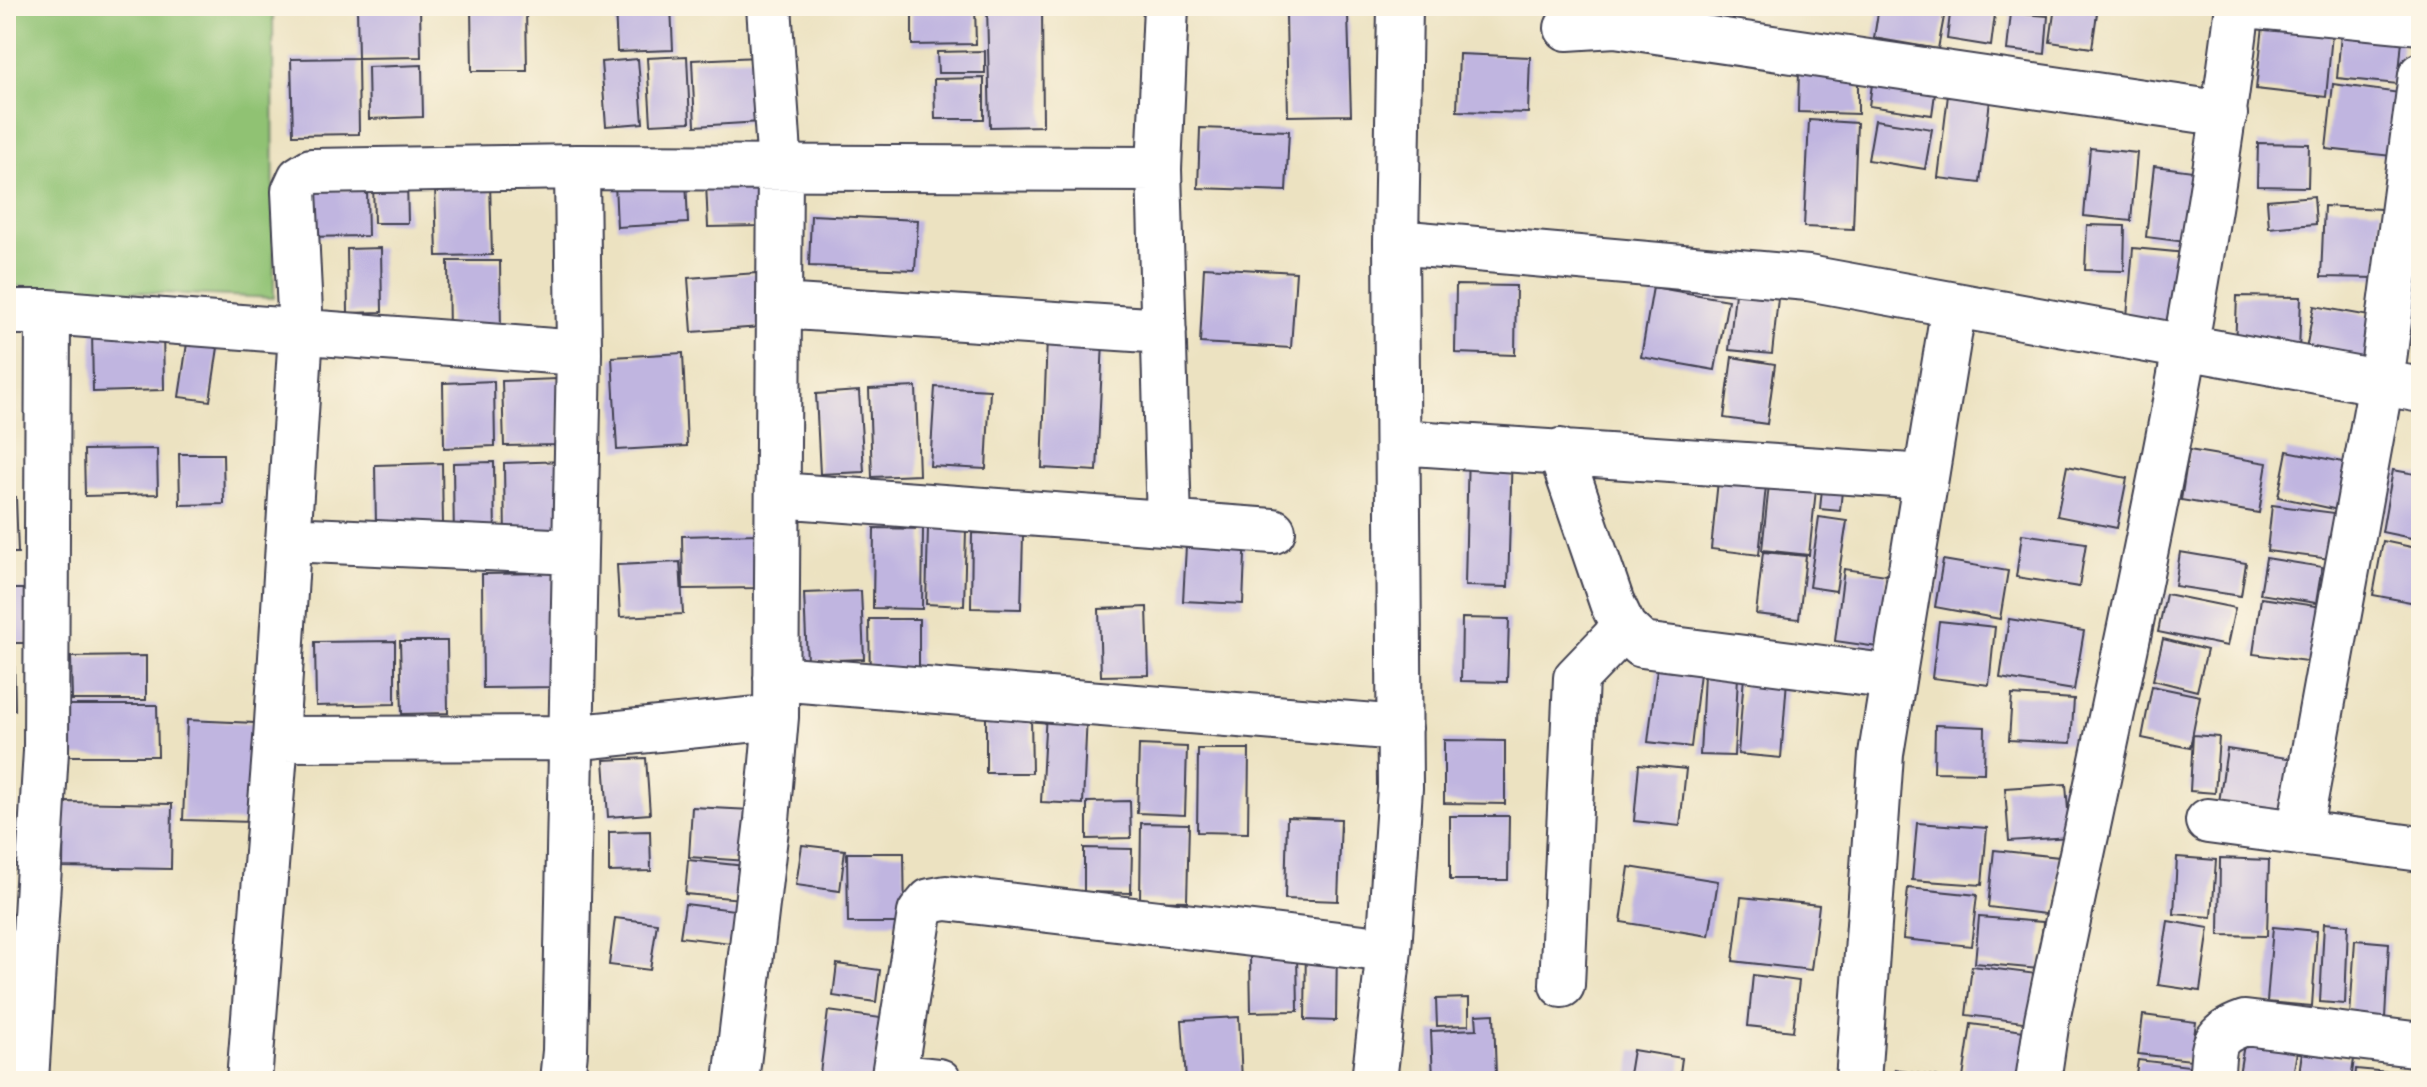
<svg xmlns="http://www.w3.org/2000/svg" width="2427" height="1087" font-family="'Playpen Sans',sans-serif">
<rect width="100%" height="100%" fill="#fcf5e5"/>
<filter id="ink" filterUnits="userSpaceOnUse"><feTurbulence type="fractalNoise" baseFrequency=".0125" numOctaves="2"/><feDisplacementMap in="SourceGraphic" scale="16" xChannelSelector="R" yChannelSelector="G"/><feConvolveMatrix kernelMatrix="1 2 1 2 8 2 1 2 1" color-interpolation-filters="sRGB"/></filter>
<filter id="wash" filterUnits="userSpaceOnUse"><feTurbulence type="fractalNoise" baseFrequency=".006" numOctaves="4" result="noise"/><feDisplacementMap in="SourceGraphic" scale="32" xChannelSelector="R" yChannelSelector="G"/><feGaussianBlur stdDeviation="1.8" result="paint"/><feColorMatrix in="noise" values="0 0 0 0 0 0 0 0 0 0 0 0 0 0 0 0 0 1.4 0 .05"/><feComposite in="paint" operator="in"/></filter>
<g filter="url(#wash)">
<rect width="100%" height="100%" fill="#ece2c1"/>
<!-- green -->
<path fill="#90c273" stroke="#597257" stroke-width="2" d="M6 6 273 8 274 298 6 286Z"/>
<g id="blocks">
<!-- building -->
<path fill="#c0b5e0" d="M357 6H420L421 57 358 58 359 134 293 135 291 59 358 58Z
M471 6H526L527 71H472Z
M615 6H671L673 50 617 52Z
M912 6H975L976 44 912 45Z
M987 6H1042L1043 126 990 127Z
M1879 6H1946L1938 49 1874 38Z
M1951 6H1996L1991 46 1947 39Z
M2055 6H2098L2092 48 2050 42Z
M2011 13 2048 16 2045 54 2007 50Z
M1348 14 1351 115 1288 116 1286 15Z
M2264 17 2333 24 2326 97 2256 89Z
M2342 23 2403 29 2398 84 2337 78Z
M985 51V73H938L937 52Z
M1459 54 1530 57 1528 113 1457 111Z
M687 56 690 122 651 124 647 58Z
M758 57 761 122 695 126 692 60Z
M638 59 643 123 606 126 601 62Z
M422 65 423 117 369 119 368 67Z
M1799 70 1858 71V114L1798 112Z
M1874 70 1937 79 1932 115 1869 106Z
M984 78V119H935L934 79Z
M2333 84 2400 93 2392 156 2326 149Z
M1948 95 1990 100 1980 183 1938 178Z
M1809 120 1857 123 1853 229 1804 227Z
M1875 120 1932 129 1925 169 1868 160Z
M1200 128 1289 131 1286 191 1198 188Z
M2258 143 2309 144 2308 187 2257 186Z
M2090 148 2137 153 2131 221 2084 216Z
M2154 166 2193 171 2185 242 2146 237Z
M686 179 688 223 617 227 615 183Z
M373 181H407L408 223H374Z
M760 182 761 226 708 227 706 183Z
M490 183 492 255 437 256 435 184Z
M301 190H367L368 236 302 237Z
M2314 196 2316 224 2269 228 2267 200Z
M2324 206 2381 209 2378 278 2321 277Z
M811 215 918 220 915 270 809 266Z
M2087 225 2125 226 2124 271 2085 270Z
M381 248 382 312 348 313 347 249Z
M2133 248 2186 253 2180 322 2127 317Z
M448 261H500L501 333 449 334Z
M1204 267 1296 272 1291 348 1200 343Z
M757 273 761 327 692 332 688 278Z
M1456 285 1516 286 1515 355 1455 353Z
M1653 287 1728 300 1715 370 1641 357Z
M1735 293 1778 298 1772 354 1729 350Z
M2237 296 2301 297 2299 352 2235 350Z
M2314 306 2375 317 2367 365 2305 355Z
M163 328 164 390 93 392 92 329Z
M189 330 220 334 210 401 179 397Z
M1047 338 1103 341 1097 471 1042 468Z
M683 353 687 446 617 450 612 357Z
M1732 357 1775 364 1767 424 1724 418Z
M558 379 559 445 504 446 502 381Z
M494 381 495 446 444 448 443 383Z
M916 387 919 475 872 477 869 389Z
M935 387 990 390 986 469 930 466Z
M859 391 864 472 820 474 816 394Z
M1468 448 1512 450 1508 587 1465 586Z
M157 449 158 494 85 496 84 450Z
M2189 450 2267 463 2259 513 2181 500Z
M2287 451 2353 464 2343 511 2278 497Z
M179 454H223L224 504 180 505Z
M567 461 568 541 505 542 504 463Z
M494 462 495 543H454L453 463Z
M442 463 443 525 376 526 375 465Z
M1771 466 1818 471 1809 555 1762 550Z
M2067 466 2127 478 2117 528 2057 516Z
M2393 470 2421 475V540L2382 532Z
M1719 471 1767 476 1759 555 1711 549Z
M1822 489 1842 491 1840 511 1820 509Z
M6 497H16L18 553H6Z
M2272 505 2335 513 2330 559 2267 551Z
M1819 517 1847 521 1836 591 1809 587Z
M874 528 923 529 922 609 873 608Z
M928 528 966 529 964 606 926 604Z
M1187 528 1246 530 1243 604 1183 601Z
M972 533 1023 535 1021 609 971 608Z
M759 534 760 588 683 589 682 536Z
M2022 534 2086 543 2079 587 2016 577Z
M2383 541 2421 549V604L2373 595Z
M1763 552 1806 556 1799 619 1756 614Z
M2180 552 2246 563 2241 596 2175 586Z
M2266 558 2322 567 2316 603 2260 594Z
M1943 560 2008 571 2000 619 1935 607Z
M680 562 683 614 620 617 617 565Z
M1844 569 1887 575 1878 647 1835 641Z
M554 573 556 687 483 688 482 574Z
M6 589H26L27 643H6Z
M861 591 864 659 807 661 804 593Z
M2166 594 2235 608 2227 646 2158 632Z
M2261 598 2322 607 2314 662 2253 654Z
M1147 607 1149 675 1101 676 1099 609Z
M1462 618 1509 619 1507 682 1461 681Z
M869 619H919V681H870Z
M2009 619 2084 631 2074 690 2000 678Z
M1939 621 1995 627 1989 685 1932 678Z
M2163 639 2207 650 2197 691 2153 680Z
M395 641V704L316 706 315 642Z
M400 641H447L448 713 402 714Z
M14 652 15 710H6V653Z
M146 656V700H72L71 657Z
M1657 668 1700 673 1691 747 1648 742Z
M1704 674 1738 676 1734 756 1700 755Z
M1744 676 1787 680 1781 758 1738 754Z
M2152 686 2200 696 2190 748 2142 738Z
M2012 695 2074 699 2071 743 2009 740Z
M67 705H157L158 756H68Z
M1046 712 1087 714 1083 804 1041 802Z
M986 716H1031L1032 773H986Z
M187 720 255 723 252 822 183 820Z
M1935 725 1985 727 1984 773 1934 772Z
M2193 735 2219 737 2215 793 2190 791Z
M1444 740 1505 741V804L1444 803Z
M1139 745 1187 747 1185 815 1137 813Z
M1198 749H1249L1248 833 1197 832Z
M2227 749 2294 759 2285 813 2219 802Z
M646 758 650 814 608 817 604 760Z
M1639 764 1686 769 1680 826 1634 821Z
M2066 784 2070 837 2009 841 2005 788Z
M6 787H10L9 843H6Z
M1130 801 1131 838 1087 839V802Z
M64 802 172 804 171 869 63 867Z
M692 807 751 810 748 861 689 857Z
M1450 816H1509L1508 880H1450Z
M1287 817 1341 819 1338 901 1285 899Z
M1141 823 1189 824 1187 901 1140 900Z
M1917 823 1987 828 1982 885 1912 880Z
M650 831 651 871 609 872V832Z
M802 845 845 850 840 891 796 885Z
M1084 848 1132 849 1131 893 1084 892Z
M1994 850 2059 857 2053 915 1988 907Z
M847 853H904L905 923H848Z
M2177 857 2216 860 2212 917 2174 914Z
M2220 858 2269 860 2267 936 2219 935Z
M688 860 745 866 742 899 685 894Z
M1629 867 1718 881 1709 936 1621 922Z
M1908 888 1977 895 1971 946 1903 939Z
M1741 897 1819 905 1811 970 1733 961Z
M685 904 743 911 739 944 680 937Z
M1979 917 2043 922 2039 969 1975 963Z
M615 918 657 923 650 970 609 965Z
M2168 921 2209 928 2200 991 2158 985Z
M2324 923 2348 925 2345 1004 2320 1002Z
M2273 927 2317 931 2312 1006 2267 1002Z
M2355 940 2389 943 2385 1018 2350 1016Z
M1306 944H1337L1336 1021 1305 1020Z
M1297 954 1298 1011 1251 1012 1250 955Z
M837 964 880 970 876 1002 833 996Z
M1972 966 2037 974 2031 1023 1966 1015Z
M1753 975 1799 981 1793 1031 1748 1026Z
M1469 998V1025L1437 1026 1436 999Z
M828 1011 881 1018 873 1081H819Z
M1494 1014 1496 1077 1433 1079 1431 1031 1477 1029 1476 1015Z
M2143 1015 2196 1022 2191 1060 2138 1054Z
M1239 1017 1242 1081H1186L1182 1020Z
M1971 1024 2032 1032 2025 1081 1963 1078Z
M2246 1032 2299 1040 2292 1081H2238Z
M1633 1050 1682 1058 1679 1081H1628Z
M2302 1052 2354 1059 2351 1081H2298Z
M2138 1060 2189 1066 2187 1081H2135Z
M2356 1069 2399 1073 2398 1081H2355Z
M1895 1070 1952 1079V1081H1894Z"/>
</g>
</g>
<g filter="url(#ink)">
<use href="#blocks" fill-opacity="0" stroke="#403f4f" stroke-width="2"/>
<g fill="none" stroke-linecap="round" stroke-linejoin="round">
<!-- street casing -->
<g stroke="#403f4f" stroke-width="48">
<path id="street" d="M1166 6 1159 169 1169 523
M2256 6 2421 22
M1567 28 1615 25 2225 114
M1396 242 1808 278 2421 390
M779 306 1164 331
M6 312H48L579 353
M1398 442 1926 477
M1560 451 1612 603 1624 628 1642 645 1893 677
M778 495 1273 531
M288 539 574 552
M776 678 1400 728
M276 739 570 738 776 717
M2208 821 2421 849
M2299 833 2381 383 2421 75
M1562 985 1576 678 1624 628
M894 1076 939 1081
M26 1081 46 751 48 312
M249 1081 276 739 301 332 294 191 300 178 311 171 577 167 1159 169
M562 1081 565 1051 579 353 577 167
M736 1081 767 820 776 717 780 169 769 6
M893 1081 920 913 930 901 946 898 1389 950
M1374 1081 1389 950 1400 788 1396 242 1400 6
M1858 1081 1881 754 1954 305
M2038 1081 2047 1020C2117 683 2196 348 2238 6
M2211 1081C2215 1047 2208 1036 2245 1023L2421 1045"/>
</g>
<!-- street -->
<use href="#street" stroke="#fff" stroke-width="44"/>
</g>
</g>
<!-- margin -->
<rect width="2427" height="1087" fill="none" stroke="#fcf5e5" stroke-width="32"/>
</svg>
